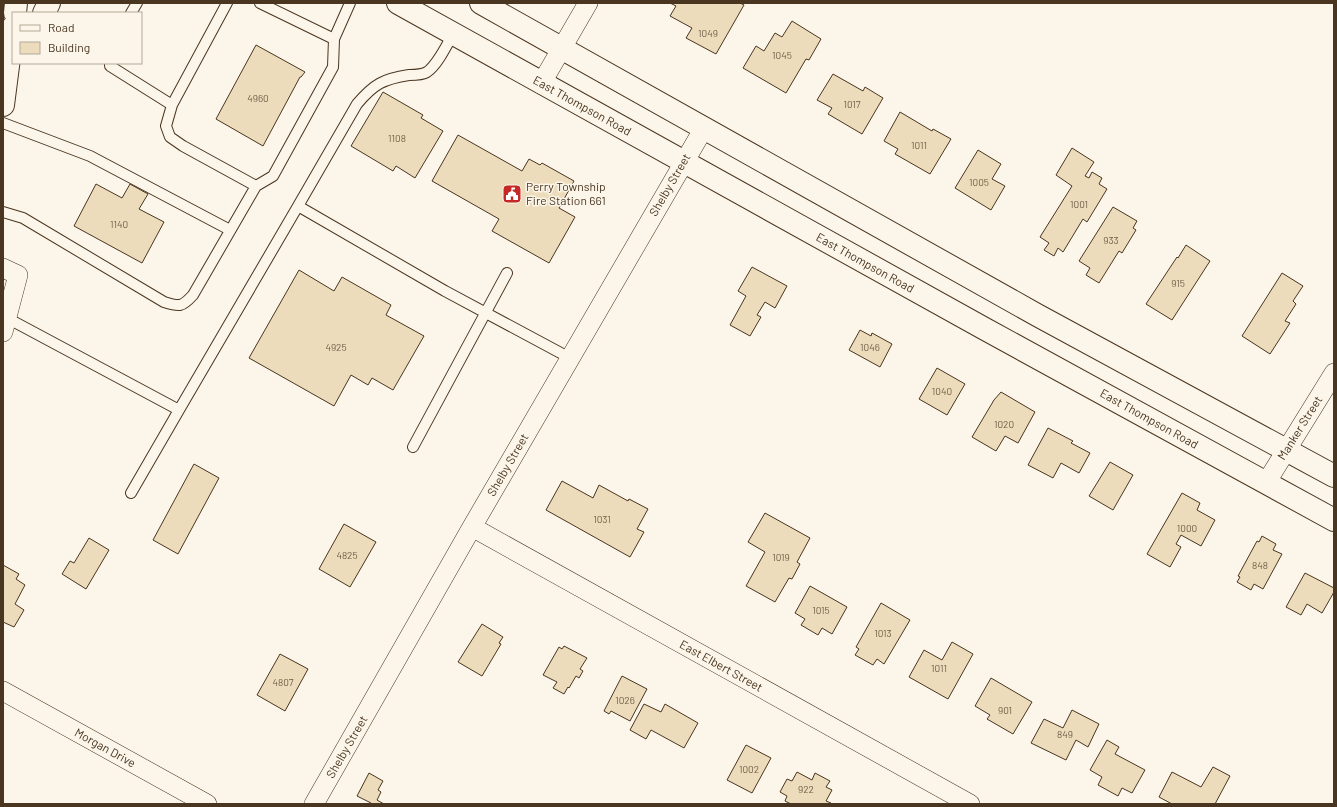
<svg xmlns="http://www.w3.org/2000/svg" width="1337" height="807" font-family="Barlow,sans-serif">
<rect width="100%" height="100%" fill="#fbf6e9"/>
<!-- building -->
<path fill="#ecdcbc" stroke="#4a3520" d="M670 3H740L744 5 716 54 686 38 692 28 670 16 676 6Z
M792 21 821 39 809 60 806 59 786 93 743 68 756 46 764 51 775 33 782 37Z
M256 45 305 72 301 77H300L263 146 216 119Z
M833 74 863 91 865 87 883 98 862 134 828 114 832 108 817 100Z
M383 92 423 115 421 118 443 131 415 178 396 166 393 171 351 146Z
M900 112 932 131 933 129 951 139 930 174 895 154 898 149 884 141Z
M458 135 522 171 529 159 540 165 542 163 574 181 559 208 575 217 549 263 492 231 499 219 432 181Z
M1072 148 1094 162 1085 176 1089 178 1092 172 1102 178 1099 184 1107 189 1087 222 1083 219 1063 252 1058 248 1054 256 1044 250 1049 243 1040 237 1072 186 1056 175Z
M978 150 1001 164 992 179 1005 186 991 210 955 188Z
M96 184 122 198 130 184 148 194 139 209 164 222 142 263 74 226Z
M1113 207 1137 221 1133 228 1136 230 1122 253 1119 251 1099 283 1086 275 1090 268 1079 261Z
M1186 245 1210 261 1172 320 1146 304 1177 257 1178 258Z
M752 267 787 286 775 308 765 302 757 315 761 317 750 336 730 325 746 296 738 291Z
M299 270 334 291 342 277 391 305 386 315 424 336 393 390 372 378 368 385 351 375 334 406 249 358Z
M1282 273 1303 286 1293 301 1296 304 1285 321 1290 323 1270 354 1242 336Z
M860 330 871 336 872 333 892 344 880 367 849 350Z
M937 368 965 384 947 415 919 399Z
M1001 392 1035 412 1018 443 1005 436 996 451 972 437 994 400Z
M1048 428 1073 441 1071 443 1090 453 1079 473 1061 463 1053 478 1028 465Z
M1110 462 1133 475 1113 510 1089 496Z
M194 464 219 478 178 554 153 540Z
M562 481 593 498 599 485 628 501 629 499 648 509 637 529 644 532 630 557 546 510Z
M1182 493 1200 503 1197 510 1215 520 1201 546 1181 535 1176 544 1181 547 1170 567 1147 554Z
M765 513 810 538 797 562 800 564 792 579 789 578 775 602 746 586 765 552 748 542Z
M344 524 376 542 350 587 319 569Z
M1262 536 1276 544 1273 550 1282 554 1263 589 1254 584 1251 590 1237 582 1240 577 1238 576 1257 541 1259 542Z
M89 538 109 550 86 589 62 574 70 561 74 563Z
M3 565 19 574 16 579 25 585 15 604 24 610 14 627 3 622Z
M1305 573 1334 588V592L1322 613 1307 604 1301 615 1286 607Z
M810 586 847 607 832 634 822 628 818 635 801 625 805 619 795 613Z
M881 603 910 620 884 664 877 659 873 665 855 655 859 649 856 647Z
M482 624 503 637 499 643 501 644 482 676 458 662Z
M952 642 973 654 948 699 909 677 924 650 942 660Z
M564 646 587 658 580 669 583 671 579 678 576 676 569 688 568 687 564 694 553 688 557 682 543 675 559 647 562 649Z
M280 654 308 669 285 711 257 695Z
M622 676 647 689 630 721 611 711 609 714 604 711Z
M991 678 1032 702 1013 734 987 719 990 715 975 706Z
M644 704 661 712 665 704 698 723 684 748 651 730 646 739 630 730Z
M1072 710 1099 724 1088 747 1076 740 1066 760 1031 743 1044 719 1063 728Z
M1107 740 1119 747 1115 754 1145 770 1132 793 1122 788 1118 796 1098 785 1102 777 1090 770Z
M746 745 771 758 752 793 727 780Z
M1213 767 1230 776 1215 804H1172L1159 797 1172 772 1201 787Z
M797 772 812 780 815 773 830 781 826 787 832 790 826 801 831 803 830 804H791L785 801 787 796 780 792 787 779 792 781Z
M369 773 383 781 378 790 381 792 377 800 384 804H371V803L357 796Z"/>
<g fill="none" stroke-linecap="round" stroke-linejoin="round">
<!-- lane casing -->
<g stroke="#4a3520" stroke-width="12">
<path id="lane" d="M260 3 334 39 350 3
M131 13 137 3
M172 105 227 3
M3 123 90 156 230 230
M256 186 273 176 333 67 334 39
M298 206 357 104C374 84 383 79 409 75 414 75 422 75 427 72 438 64 446 46 453 34
M3 212 23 218 164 302C180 307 182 307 193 295L256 186 183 146 170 137 166 126 172 105 110 66V63
M7 318 179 410 298 206 445 291 570 358
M413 447 507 273
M131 493 179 410"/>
</g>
<!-- street casing -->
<g stroke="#4a3520" stroke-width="20">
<path id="street" d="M541 84 588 3
M3 268 18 275 3 332
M1266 483 1334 373
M472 527 970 804
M3 691 207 804
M314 804 472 527 704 128"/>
</g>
<!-- secondary casing -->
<g stroke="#4a3520" stroke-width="24">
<path id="secondary" d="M398 3 985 329 1334 520
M481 3 1037 315 1334 476
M15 13 16 3
M44 13 49 3
M3 105 13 27"/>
</g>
<!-- lane -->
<use href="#lane" stroke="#fbf6e9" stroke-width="10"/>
<!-- street -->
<use href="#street" stroke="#fbf6e9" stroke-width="19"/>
<!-- secondary -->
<use href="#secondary" stroke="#fbf6e9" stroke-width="22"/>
</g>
<!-- icons -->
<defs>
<g id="civic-square" transform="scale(1)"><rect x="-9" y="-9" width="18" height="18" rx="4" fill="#c62828" stroke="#fbf6e9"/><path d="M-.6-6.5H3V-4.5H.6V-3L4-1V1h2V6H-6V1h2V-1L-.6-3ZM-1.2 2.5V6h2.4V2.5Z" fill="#fff"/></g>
</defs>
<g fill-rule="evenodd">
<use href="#civic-square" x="512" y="194"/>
</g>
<g text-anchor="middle" stroke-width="3" stroke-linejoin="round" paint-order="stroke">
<!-- number labels -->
<g font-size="10" fill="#725f47">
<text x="708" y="37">1049</text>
<text x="782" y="59">1045</text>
<text x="258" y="102">4960</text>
<text x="852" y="108">1017</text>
<text x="397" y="142">1108</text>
<text x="919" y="149">1011</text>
<text x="979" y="186">1005</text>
<text x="1079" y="208">1001</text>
<text x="119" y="228">1140</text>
<text x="1111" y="244">933</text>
<text x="1178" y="287">915</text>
<text x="336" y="351">4925</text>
<text x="870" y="351">1046</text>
<text x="942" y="395">1040</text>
<text x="1004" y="428">1020</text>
<text x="602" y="523">1031</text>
<text x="1187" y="532">1000</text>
<text x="347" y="559">4825</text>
<text x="781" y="561">1019</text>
<text x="1260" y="569">848</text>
<text x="821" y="614">1015</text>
<text x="883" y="637">1013</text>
<text x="939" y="672">1011</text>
<text x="283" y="686">4807</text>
<text x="625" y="704">1026</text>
<text x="1005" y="714">901</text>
<text x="1065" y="738">849</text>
<text x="749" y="773">1002</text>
<text x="806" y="793">922</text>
</g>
<!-- street labels -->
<g font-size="12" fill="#4a3520" stroke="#fbf6e9">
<text transform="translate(582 106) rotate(29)" y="4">East Thompson Road</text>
<text transform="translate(670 185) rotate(-60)" y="4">Shelby Street</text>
<text transform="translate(865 263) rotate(29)" y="4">East Thompson Road</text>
<text transform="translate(1149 419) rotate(29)" y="4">East Thompson Road</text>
<text transform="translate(1300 428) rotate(-58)" y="4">Manker Street</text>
<text transform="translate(508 465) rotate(-60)" y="4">Shelby Street</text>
<text transform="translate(721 666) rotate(29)" y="4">East Elbert Street</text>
<text transform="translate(347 747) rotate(-60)" y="4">Shelby Street</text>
<text transform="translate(105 748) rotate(29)" y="4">Morgan Drive</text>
</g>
<!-- poi labels -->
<g font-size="12" fill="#4a3520" stroke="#fbf6e9" text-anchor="start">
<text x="526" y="191">Perry Township<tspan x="526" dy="14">Fire Station 661</tspan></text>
</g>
</g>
<!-- border -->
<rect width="1337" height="807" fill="none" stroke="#4a3520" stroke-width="8"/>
<!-- legend -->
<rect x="12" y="12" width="130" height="52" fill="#fbf6e9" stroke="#b4a999"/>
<rect x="20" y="25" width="20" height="6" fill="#fbf6e9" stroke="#b4a999"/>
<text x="48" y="32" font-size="12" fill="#4a3520">Road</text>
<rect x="20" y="42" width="20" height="12" fill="#ecdcbc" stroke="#b4a999"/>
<text x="48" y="52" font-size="12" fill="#4a3520">Building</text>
</svg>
